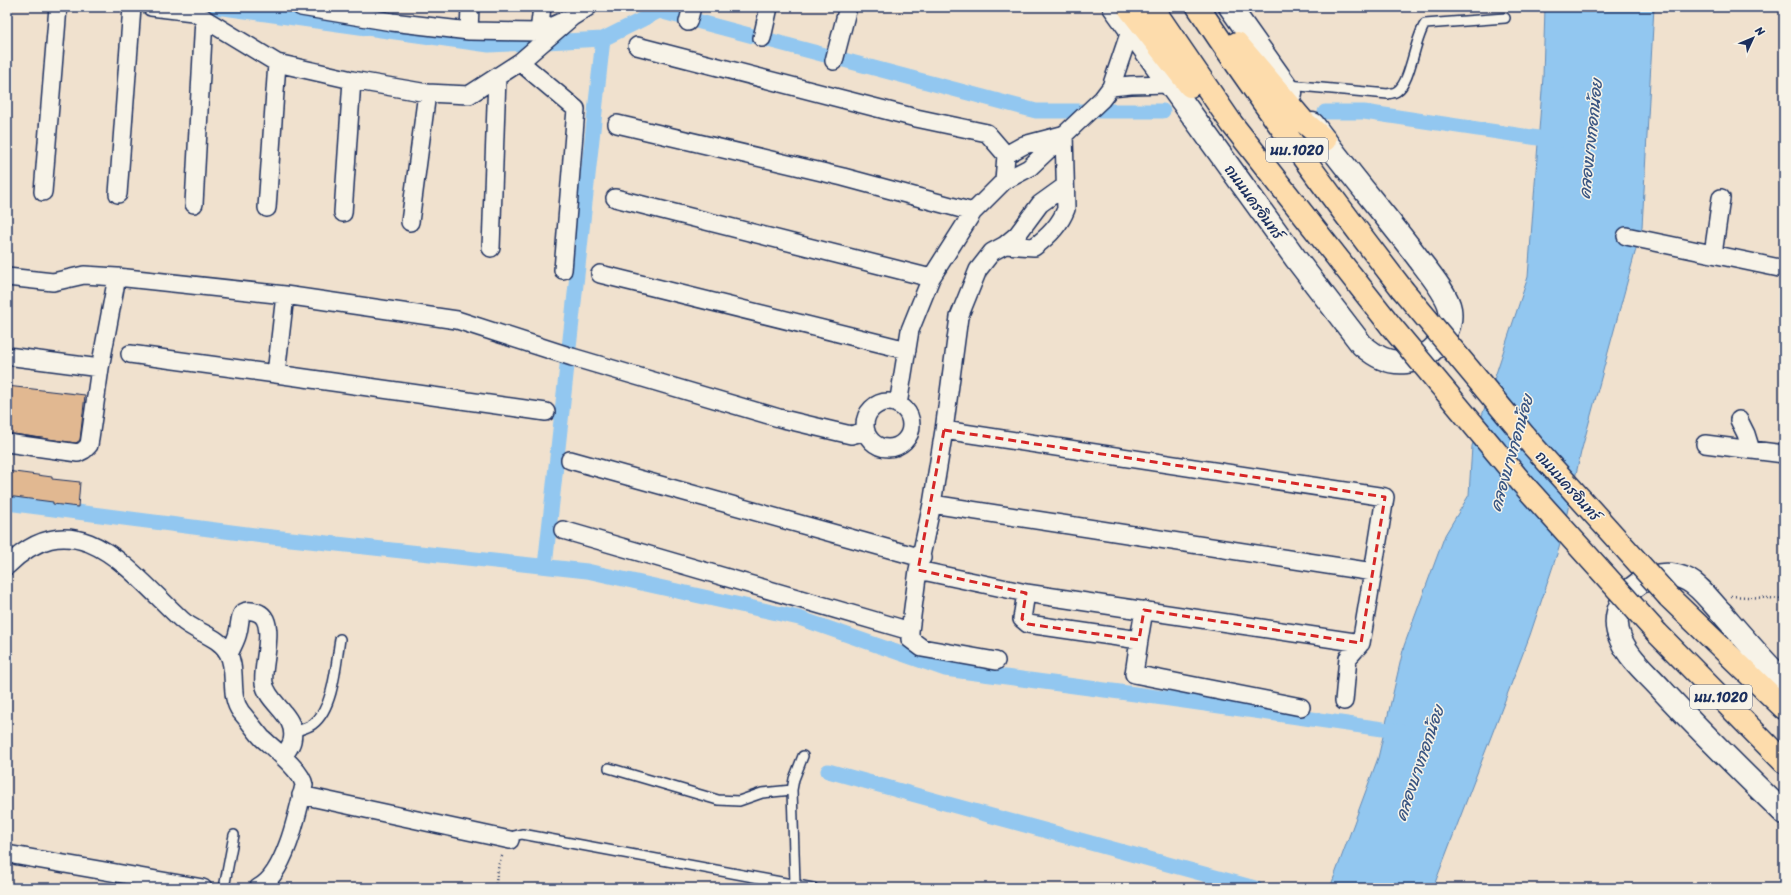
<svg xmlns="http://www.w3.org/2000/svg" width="1791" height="895" font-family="Sriracha,'Playpen Sans Thai',sans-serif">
<rect width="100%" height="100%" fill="#f0e1ce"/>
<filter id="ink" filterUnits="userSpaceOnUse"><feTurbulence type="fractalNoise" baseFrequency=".025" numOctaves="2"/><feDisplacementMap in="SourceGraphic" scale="8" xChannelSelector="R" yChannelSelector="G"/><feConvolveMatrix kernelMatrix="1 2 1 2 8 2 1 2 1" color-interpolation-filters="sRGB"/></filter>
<g filter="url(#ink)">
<!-- water -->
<path fill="#92c7f0" stroke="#628ab6" d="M1545 7H1654L1642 227 1581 452 1559 548 1530 635 1433 888H1330L1378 758 1404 646 1445 535 1469 495 1472 446 1528 277 1543 77Z"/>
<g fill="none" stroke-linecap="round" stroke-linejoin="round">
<!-- canal -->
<path stroke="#92c7f0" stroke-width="15" d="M216 7 489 45 603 39 659 11 1036 111H1163
M1325 112H1364L1558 141
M7 503 263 536 587 571 799 618 945 669 1135 694 1404 732
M545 566 603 39
M828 771 1255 888"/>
</g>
<!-- building -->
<path fill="#e1b891" stroke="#1b2f5e" d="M7 386 85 395 80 440 76 443 7 433Z
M7 471 52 477V479L80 482 78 507 53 504V502L7 496Z"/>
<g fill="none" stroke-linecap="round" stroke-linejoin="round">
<!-- lane casing -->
<g stroke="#1b2f5e" stroke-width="12">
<path id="lane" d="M1288 85 1388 94C1391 93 1395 93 1397 91 1411 82 1414 40 1425 24L1505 18
M293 732C299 730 308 728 313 724 334 708 336 663 340 639
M609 768 718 800 739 801 762 793 792 790
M510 840 514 836 522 834 813 888
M795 884 792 790 794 779 803 756
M224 888 234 835"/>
</g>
<!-- street casing -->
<g stroke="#1b2f5e" stroke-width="20">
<path id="street" d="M151 7 193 12 277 63 352 80 427 93 469 95 520 62 572 17
M301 7 392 22 469 31 539 32 572 17 588 7
M688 22 692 7
M469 31 470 7
M539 32 542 7
M762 38 769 7
M637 46 916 118 987 133 1006 155 1004 181
M834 61 848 7
M520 62 576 109 563 270
M1111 87 1131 85 1170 84
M617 124 843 177 973 212
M1006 155 1024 145 1062 135
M43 192 58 7
M118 194 132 7
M615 198 931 278
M194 204 204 18
M267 208 277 63
M343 213 352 80
M410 222 427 93
M1626 236 1784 269
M1005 245 1034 247C1048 237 1060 225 1066 209L1064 134
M491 248 497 77
M1713 254 1721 198
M600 274 907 350
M7 277 53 282 84 275 117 277 285 295 457 320 572 357 779 418 851 435 866 431
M130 354 276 374 285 295
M7 356 100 368
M276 374 546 412
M865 425a23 23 0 1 1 46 0a23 23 0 1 1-46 0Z
M898 405 910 330 931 278 973 212 1004 181 1029 168 1102 99 1111 87 1130 31
M1739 420 1746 434 1751 450
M7 443 78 453 84 450 89 445 100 368 117 277
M1705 444 1784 454
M570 460 922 558
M932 504 1373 572 1385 497 944 430
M563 530 910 631 918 570 932 504 944 430 959 317 978 270 992 252 1005 245 1017 235 1040 204 1065 186
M7 566C77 496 131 573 182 620 195 632 219 636 228 653 238 671 228 695 241 712 248 720 255 730 262 738 273 748 302 771 304 785 298 812 285 875 258 888
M918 570 1026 593 1361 643 1373 572
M1026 593 1022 619 1028 624 1139 640 1144 610
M910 631V639L922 648 996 661
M1139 640 1134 674 1301 707
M229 654C232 647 237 639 238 632 240 626 239 615 244 612 247 610 253 611 256 612 279 618 261 666 264 683 268 705 298 715 292 741 291 746 286 752 283 757
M1344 701 1348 658 1361 643
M301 795 510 840
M7 854 203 888"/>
</g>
<!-- secondary casing -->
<g stroke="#1b2f5e" stroke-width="25">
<path id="secondary" d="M1114 7 1296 259 1362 345C1375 356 1388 364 1406 362 1429 359 1454 335 1450 309 1448 295 1427 270 1418 258 1384 213 1346 170 1313 124
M1230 7 1291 93
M1784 681C1762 660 1741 635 1721 612 1711 602 1701 587 1688 580 1651 560 1602 600 1621 640 1630 660 1649 675 1663 691 1702 733 1743 773 1784 813"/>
</g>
<!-- primary casing -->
<g stroke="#1b2f5e" stroke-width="25">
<path id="primary" d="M1128 7 1190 86
M1152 7 1232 124 1391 326
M1198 7C1262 104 1331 197 1402 289
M1237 43 1305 123 1325 140
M1669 597 1784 708
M1657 633 1784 762"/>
</g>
<!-- path -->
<path stroke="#1b2f5e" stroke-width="2.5" stroke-dasharray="1 3" stroke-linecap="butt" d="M1731 596 1784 599
M495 888 499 863 503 854"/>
<!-- lane -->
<use href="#lane" stroke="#f7f3e8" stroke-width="9"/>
<!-- street -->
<use href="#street" stroke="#f7f3e8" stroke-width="17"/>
<!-- secondary -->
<use href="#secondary" stroke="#f7f3e8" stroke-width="22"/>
<!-- primary -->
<use href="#primary" stroke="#fddcac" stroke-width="22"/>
<!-- primary-bridge casing -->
<g stroke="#1b2f5e" stroke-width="25" stroke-linecap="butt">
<path id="primary-bridge" d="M1402 289 1533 446 1669 597
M1391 326 1522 483 1657 633"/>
</g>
<!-- primary-bridge -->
<use href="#primary-bridge" stroke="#fddcac" stroke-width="22"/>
</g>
</g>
<!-- marked area -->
<path fill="none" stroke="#d62828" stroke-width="3" stroke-dasharray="8 5" stroke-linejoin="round" d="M944 430 1385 497 1361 643 1144 610 1139 640 1028 624 1022 619 1026 593 918 570Z"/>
<g text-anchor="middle" stroke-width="3" stroke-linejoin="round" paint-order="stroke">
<!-- shield labels -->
<g fill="#f7f3e8" stroke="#5d6a87" stroke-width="1">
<rect x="1266" y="138" width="62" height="24" rx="3"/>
<rect x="1690" y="685" width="62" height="24" rx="3"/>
</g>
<g font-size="14" font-weight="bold" fill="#1b2f5e">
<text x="1297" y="155">นบ.1020</text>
<text x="1721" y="702">นบ.1020</text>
</g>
<!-- street labels -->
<g font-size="15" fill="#1b2f5e" stroke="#f7f3e8">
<text transform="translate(1254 202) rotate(54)" y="5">ถนนนครอินทร์</text>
<text transform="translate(1568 486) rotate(48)" y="5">ถนนนครอินทร์</text>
</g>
<!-- water labels -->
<g font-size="16" font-style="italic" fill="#395582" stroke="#f7f3e8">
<text transform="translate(1590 139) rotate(-84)" y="6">คลองบางกอกน้อย</text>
<text transform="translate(1511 453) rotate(-74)" y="6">คลองบางกอกน้อย</text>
<text transform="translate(1419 763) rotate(-71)" y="6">คลองบางกอกน้อย</text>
</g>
</g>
<!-- margin -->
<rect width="1791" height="895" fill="none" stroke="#f7f3e8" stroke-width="24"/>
<rect x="12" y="12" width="1767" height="871" fill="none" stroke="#1b2f5e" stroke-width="1.5" filter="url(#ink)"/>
<!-- north arrow -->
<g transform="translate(1753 38) rotate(46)" stroke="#f7f3e8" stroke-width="3" paint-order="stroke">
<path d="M0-3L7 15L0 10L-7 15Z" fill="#1b2f5e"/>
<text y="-6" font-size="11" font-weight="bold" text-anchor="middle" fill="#1b2f5e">N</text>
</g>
</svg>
